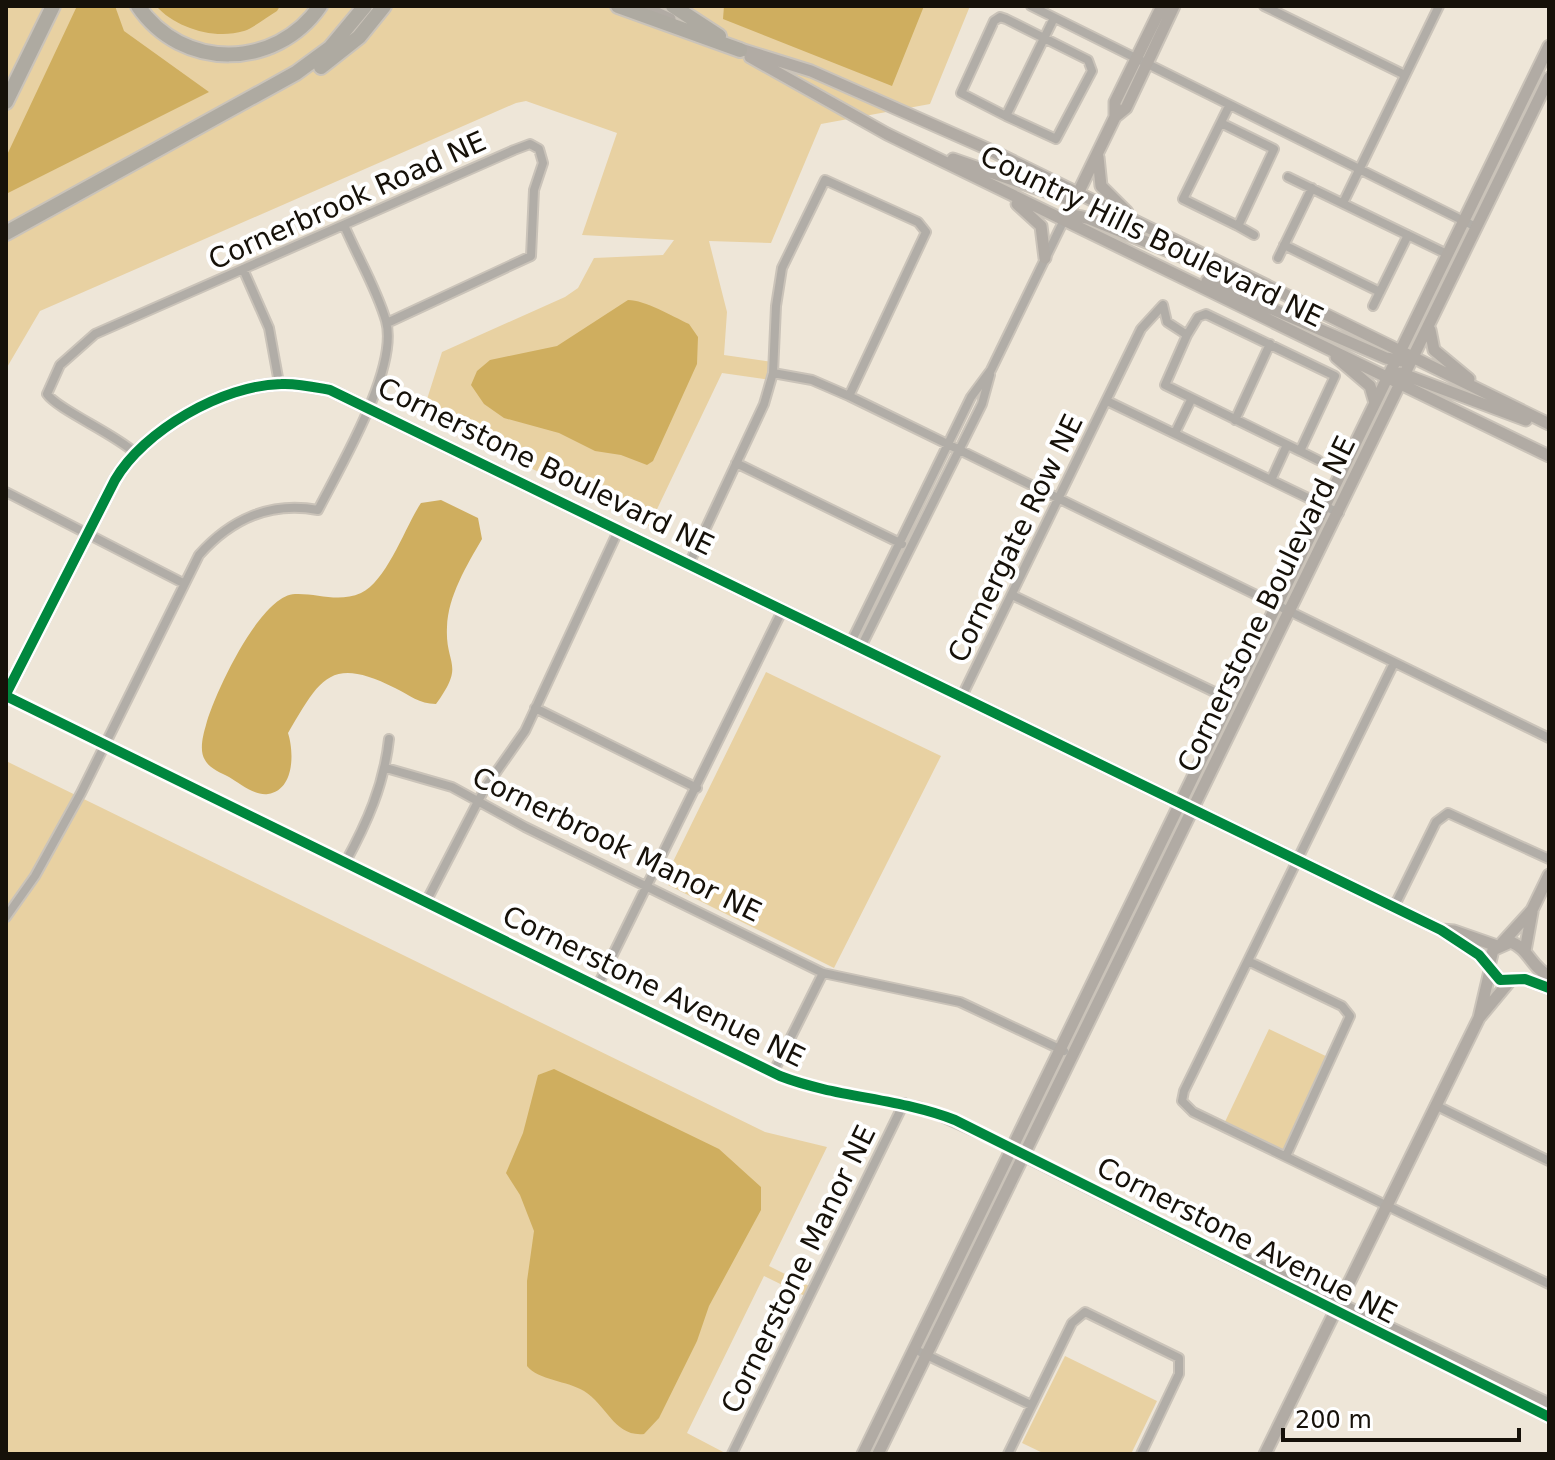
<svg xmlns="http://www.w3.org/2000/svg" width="1555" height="1460" font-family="'DejaVu Sans',sans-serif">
<rect width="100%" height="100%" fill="#eee6d8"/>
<!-- green -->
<path fill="#e8d1a2" d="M6 6H970L930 104 821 124 771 243 709 241 727 312 724 355 773 362 771 380 722 373 649 526 422 415 442 352 565 297 578 288 594 258 663 255 674 240 582 235 617 133 526 101 516 103 40 311 6 369Z
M766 672 941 756 834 968 668 885 666 876Z
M6 761 765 1132 827 1147 769 1266 813 1288 809 1298 764 1276 687 1433 727 1454H6Z
M1269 1029 1332 1059 1286 1156 1223 1126Z
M1065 1356 1157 1401 1131 1454H1045L1022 1443Z"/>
<!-- water -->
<path fill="#cfae5f" d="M77 6H115L124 31 209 92 6 194V157Z
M156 6H280L277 11C267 17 255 27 244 31 214 40 176 28 156 6Z
M724 6H924L892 86 723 19Z
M628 300C645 300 672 316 689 324L698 337 697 364 653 461 647 465 621 455 595 451 559 433 504 418 484 404 471 385 477 371 490 360 557 346Z
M441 500 478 518 482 539C467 565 448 596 447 627 445 666 466 663 436 704 419 704 410 695 395 688 330 655 320 679 288 733 294 751 295 790 268 794 255 796 239 783 229 777 221 773 209 768 205 760 199 751 203 735 206 725 214 695 260 595 295 594 317 593 338 603 361 593 387 581 405 527 421 503Z
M554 1069 719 1149 761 1187V1210L709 1306 697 1341 659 1418 644 1434C614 1437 607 1405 584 1391 568 1381 538 1380 527 1366V1281L534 1231 520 1195 506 1173 523 1133 538 1075Z"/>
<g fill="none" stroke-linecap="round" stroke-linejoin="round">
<!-- street casing -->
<g stroke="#cac3b9" stroke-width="12">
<path id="street" d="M1031 6 1476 227
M1264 6 1405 75
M1006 116 1056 139 1092 71 1088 60 1006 19 1000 17 994 21 961 93 1006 116 1053 20
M1221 123 1274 149 1238 226 1183 199 1229 106
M1288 177 1447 254
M1343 203 1439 6
M1238 226 1254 235
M1284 245 1380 292
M1278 258 1312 188
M243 269 269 328 279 383
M1373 306 1408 235
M773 373 812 380 849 396 1549 738
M1107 401 1339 513
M1235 420 1270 344
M1175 433 1191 400
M1300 451 1318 460
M134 452C113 433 57 409 47 394L60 365 95 334 514 150 530 144 539 149 543 163 534 190 531 256 387 323
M736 463 902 544
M1271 480 1287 445
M6 492 183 583
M689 564 764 404 773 373 776 306 782 268 825 180 918 222 926 232 849 396
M1012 595 1229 699
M851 642 971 397 991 370 1064 220
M861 647 982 404 990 375
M1394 663 1184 1091 1182 1101 1193 1112 1549 1284
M6 696 780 1076 817 1088 920 1107 1011 1148
M962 696 1141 329 1163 305 1167 322 1187 335 1165 385 1300 451 1335 376 1206 314 1198 317 1187 335
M535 708 697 788
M386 768 452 787 525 827 823 973 960 1002 1064 1051
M345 863C367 823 384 785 389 739
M426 902 485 788 525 731 619 529
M1394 907 1436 822 1448 813 1549 859
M6 917 35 876 81 793 199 555C230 520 270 501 318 510 340 467 399 368 386 321 377 289 357 256 344 225
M1248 961 1342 1006 1350 1016 1286 1156
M597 987 783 609
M773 1073 823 973
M1435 1105 1549 1161
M914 1349 1031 1405
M732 1454 904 1103
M1008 1454 1072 1323 1085 1312 1179 1358V1374L1141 1454"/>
</g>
<!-- secondary casing -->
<g stroke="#cac3b9" stroke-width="15">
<path id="secondary" d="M642 6 670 19
M734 47 811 71 990 150 1549 424
M750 57 887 134 1549 456
M1115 117 1126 108 1174 6
M1098 157 1101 186 1127 212
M953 159 1065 198 1077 193
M1017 204 1041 226 1045 258
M1064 220 1072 215 1087 218 1223 273
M1065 220 1115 117V102L1162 6
M1207 281 1386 358 1402 361
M1430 330 1434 350 1469 379
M1336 357 1370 386 1375 403
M1400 373 1526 420
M6 694 115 480C143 431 223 385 281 384 297 383 314 387 330 390L1441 930 1479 955 1500 980 1525 979 1549 988
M1441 930 1454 931 1497 946
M1502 943 1532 910 1549 875
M1525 951 1532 912
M1489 966 1493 950 1511 942C1529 949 1531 967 1549 976
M1479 1018 1490 971
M1020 1153 1549 1417
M1248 1260 1549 1404
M863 1454 1549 46
M878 1454 1549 78
M1265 1454 1479 1018 1509 982"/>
</g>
<!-- highway casing -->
<g stroke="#cac3b9" stroke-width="18">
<path id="highway" d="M138 6C182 71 276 70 320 6
M618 6 740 50
M673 6 719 36
M321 67 359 37 384 6
M6 102 53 6
M6 233 296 73 330 48 365 6"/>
</g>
<!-- street -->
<use href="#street" stroke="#b1ada7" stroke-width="8"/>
<!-- secondary -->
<use href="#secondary" stroke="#b1aba4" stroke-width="11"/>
<!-- highway -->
<use href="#highway" stroke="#aeaaa1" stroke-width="14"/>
<!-- cycleway casing -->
<g stroke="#fff" stroke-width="15">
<path id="cycleway" d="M6 694 115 480C143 431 223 385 281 384 297 383 314 387 330 390L1441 930 1479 955 1500 980 1525 979 1549 988
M6 696 780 1076C837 1098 899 1098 955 1120L1549 1417"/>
</g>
<!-- cycleway -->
<use href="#cycleway" stroke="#00873e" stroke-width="10"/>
</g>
<g text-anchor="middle" stroke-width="8" stroke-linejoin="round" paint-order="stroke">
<!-- street labels -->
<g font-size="28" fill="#161109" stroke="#fff">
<text transform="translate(347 200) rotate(-24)" y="10">Cornerbrook Road NE</text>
<text transform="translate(1152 236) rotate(26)" y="10">Country Hills Boulevard NE</text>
<text transform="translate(546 466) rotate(26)" y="10">Cornerstone Boulevard NE</text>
<text transform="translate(1015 538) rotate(-64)" y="10">Cornergate Row NE</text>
<text transform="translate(1266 604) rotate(-64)" y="10">Cornerstone Boulevard NE</text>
<text transform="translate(617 844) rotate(26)" y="10">Cornerbrook Manor NE</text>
<text transform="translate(654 986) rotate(26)" y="10">Cornerstone Avenue NE</text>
<text transform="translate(1247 1240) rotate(27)" y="10">Cornerstone Avenue NE</text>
<text transform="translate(798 1269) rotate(-64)" y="10">Cornerstone Manor NE</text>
</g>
</g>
<!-- border -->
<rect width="1555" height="1460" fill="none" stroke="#161109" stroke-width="16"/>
<!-- scale -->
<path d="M1283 1428v12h236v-12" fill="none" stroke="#161109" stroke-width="4"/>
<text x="1295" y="1428" font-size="24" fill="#161109" stroke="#ffffff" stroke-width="6" paint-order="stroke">200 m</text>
</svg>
